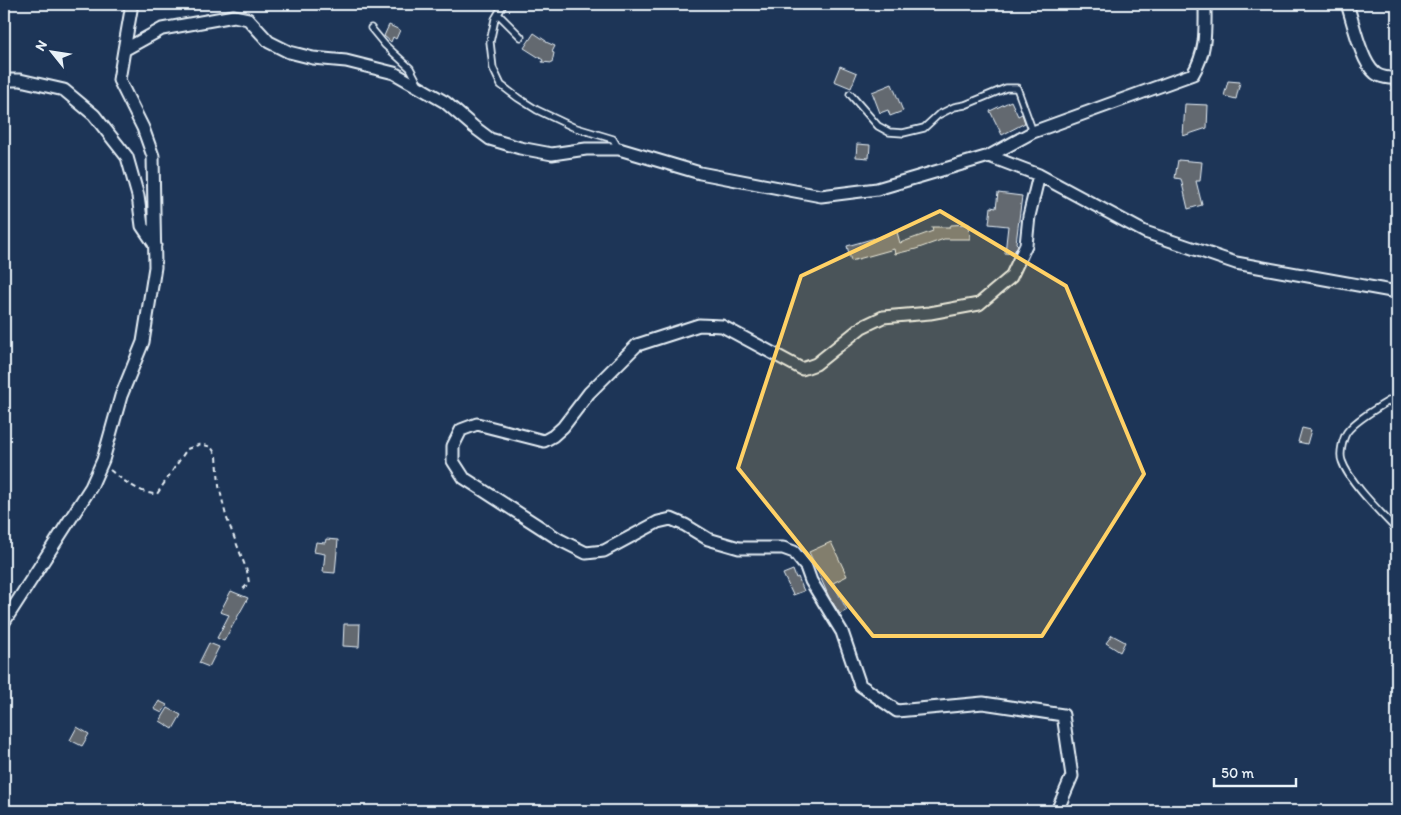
<svg xmlns="http://www.w3.org/2000/svg" width="1401" height="815" font-family="Itim,sans-serif">
<rect width="100%" height="100%" fill="#1d3557"/>
<filter id="ink" filterUnits="userSpaceOnUse"><feTurbulence type="fractalNoise" baseFrequency=".02" numOctaves="2"/><feDisplacementMap in="SourceGraphic" scale="10" xChannelSelector="R" yChannelSelector="G"/><feConvolveMatrix kernelMatrix="1 2 1 2 8 2 1 2 1" color-interpolation-filters="sRGB"/></filter>
<g filter="url(#ink)">
<!-- building -->
<path fill="#64696f" stroke="#e8f1f8" d="M389 25 400 30 396 39 393 37 391 42 384 36Z
M534 33 546 41V42L555 46 552 52 554 53 552 63 542 62 543 60 524 48Z
M840 66 857 73 851 88 834 81Z
M1228 81 1240 82 1236 99 1224 96Z
M892 84 903 111 890 116 888 110 880 113 872 92Z
M1011 101 1018 116 1022 114 1025 123 1002 135 990 111Z
M1185 104 1208 105 1207 128 1183 136Z
M857 144 870 145 869 158 856 157Z
M1178 160 1202 162 1200 181H1196L1202 205 1188 209 1181 179 1175 178Z
M998 193 1022 196 1016 243 1018 245 1013 254 1005 253 1008 226 989 224 991 207 996 208Z
M969 224 970 239H944L916 249 895 254 894 249 851 261 847 246 897 232 900 243 933 231 932 227H950L951 225Z
M1302 428 1311 430 1307 444 1298 442Z
M326 539 338 540 335 573 323 572 325 554 314 552 316 542 325 543Z
M831 542 847 576 833 583 847 610 840 614 829 597 809 552Z
M793 570 796 578 798 577 804 591 793 595 783 574Z
M231 591 248 598 224 641 217 638 229 615 220 612Z
M344 624H360L359 647 343 646Z
M1112 635 1125 642 1120 652 1106 643Z
M209 643 219 647 209 667 199 663Z
M159 701 167 705 162 713 154 709Z
M168 708 181 715 173 729 160 721Z
M77 727 89 734 82 746 70 740Z"/>
<g fill="none" stroke-linecap="round" stroke-linejoin="round">
<!-- service casing -->
<g stroke="#e8f1f8" stroke-width="9">
<path id="service" d="M501 4 502 7 495 19 490 42 493 68 501 85 518 98 537 110 573 127 613 139 619 149
M498 14 521 37
M371 28 385 45 410 68 419 85
M850 94 878 126 889 132 903 133 924 128 938 115 954 107 965 105 1006 88H1017L1033 132
M1397 396C1384 404 1356 419 1347 432 1343 438 1339 454 1342 461 1349 482 1382 514 1397 530"/>
</g>
<!-- minor casing -->
<g stroke="#e8f1f8" stroke-width="15">
<path id="minor" d="M1347 4C1353 21 1361 62 1375 73 1379 77 1391 79 1397 78
M124 50 131 10 129 4
M4 80H20L64 90 94 115 127 157 138 196 142 226 155 245
M989 156 1033 132 1193 74C1207 51 1205 30 1205 4
M1039 175 1029 216 1026 245 1011 277 979 304 930 313 883 317 862 327 816 364 802 369 722 326 699 325 637 345 589 393 563 427 553 436 544 441 477 424 461 430 453 446V461L464 478 560 540 586 553 604 551 658 522 671 519 685 525 708 539 739 548H783L794 552 806 567 811 581 842 632 860 685 897 711 983 703 1063 715 1072 776 1057 811
M4 622 91 487 103 460 121 396 143 342 155 267 153 156 143 128 119 80 124 50 162 29 234 16 248 19 269 42 289 52 313 58 346 61 394 73 445 102 474 127 490 139 520 148 552 154 586 149H619L700 173 821 196 877 189 989 156 1039 175 1145 232 1236 263 1397 292"/>
</g>
<!-- path -->
<path stroke="#e8f1f8" stroke-width="2" stroke-dasharray="5 4" stroke-linecap="butt" d="M110 470C121 479 142 495 157 494L187 449 201 444 211 447 217 456 219 486 226 516 247 571 249 583 243 589"/>
<!-- service -->
<use href="#service" stroke="#1d3557" stroke-width="5.5"/>
<!-- minor -->
<use href="#minor" stroke="#1d3557" stroke-width="11"/>
</g>
</g>
<!-- marked area -->
<path fill="#ffd166" fill-opacity="0.2" stroke="#ffd166" stroke-width="4" stroke-linejoin="round" d="M940 211 1066 286 1144 474 1042 636H873L738 468 801 276Z"/>
<!-- margin -->
<rect width="1401" height="815" fill="none" stroke="#1d3557" stroke-width="20"/>
<rect x="10" y="10" width="1381" height="795" fill="none" stroke="#e8f1f8" stroke-width="2" filter="url(#ink)"/>
<!-- north arrow -->
<g transform="translate(52 52) rotate(300)" stroke="#1d3557" stroke-width="4" paint-order="stroke">
<path d="M0-4L9 19L0 12L-9 19Z" fill="#e8f1f8"/>
<text y="-8" font-size="14" font-weight="bold" text-anchor="middle" fill="#e8f1f8">N</text>
</g>
<!-- scale -->
<path d="M1214 778v8h82v-8" fill="none" stroke="#e8f1f8" stroke-width="2.5"/>
<text x="1221" y="778" font-size="15" fill="#e8f1f8" stroke="#1d3557" stroke-width="4" paint-order="stroke">50 m</text>
</svg>
